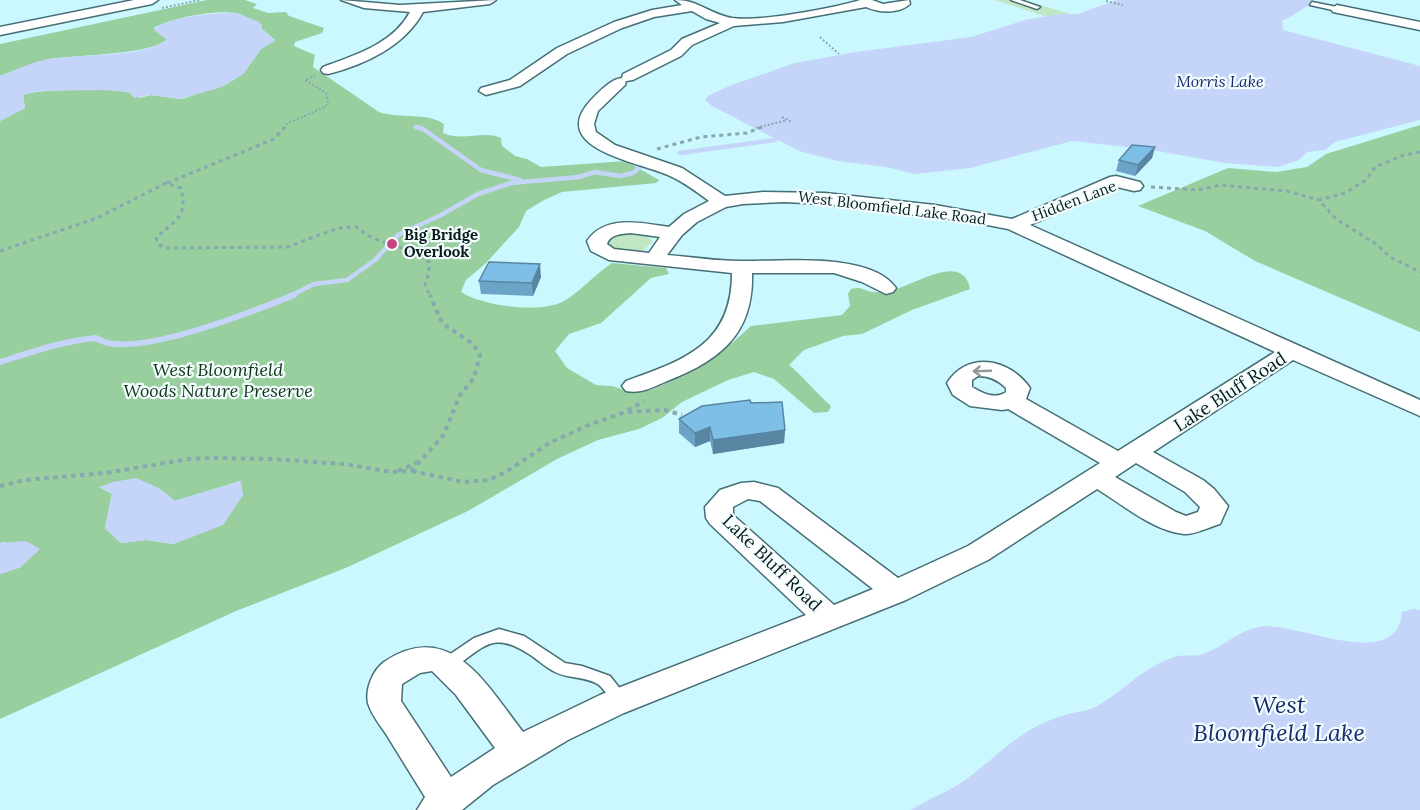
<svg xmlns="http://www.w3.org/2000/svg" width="1420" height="810" font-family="Lora,serif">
<rect width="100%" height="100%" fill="#caf8fe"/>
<!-- green -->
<path fill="#c0e6c3" d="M995 0H1023L1074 15 1048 17Z
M622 232 642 233 653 241 642 252C630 252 612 255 607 242L611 236Z"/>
<!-- forest -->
<path fill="#99cf9e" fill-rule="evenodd" d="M207 0H245L257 4 253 8 268 13 286 12 289 16 324 28 322 33 295 42 294 46 315 55 313 67 379 112C400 119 427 112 444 124L443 133C463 142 483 130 501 138L502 146 515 156 527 159 541 167 626 161 659 180 656 183 562 192 544 200 526 211 519 227 485 264 466 280 461 292C482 306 542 314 564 301 581 291 595 274 612 263L666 268 669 274 651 278 601 323 569 334 555 351 567 368 596 385 612 386 634 393 651 390 686 375 721 353 751 326 842 315 850 306 848 294 851 289C864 286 862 291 873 292 878 293 887 291 892 290 912 287 963 250 970 289L912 310 862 334 843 336 804 350 789 365C805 378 816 393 831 406L828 412 814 413 774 379 754 372 728 380 682 402 662 418 639 429 598 440 557 459 468 511 348 567 236 611 0 719V574L21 567 6 542 0 543V121L25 108 23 95C38 89 110 88 127 92 131 93 136 96 140 98L151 95 182 99 227 84 243 74 261 49 275 40 262 29 261 24C253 21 243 14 235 13 214 10 172 18 154 28L167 39C153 55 73 55 49 59 32 63 16 70 0 76V44ZM240 481 243 495 174 544 146 540 121 543 105 528 112 494 99 487 159 488 175 501Z
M1420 125V332L1255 261 1205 231 1138 206 1228 168 1276 172 1307 167 1326 154Z"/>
<!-- water -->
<path fill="#c5d5f9" d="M1117 0H1314L1312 4C1302 8 1294 16 1282 21L1283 30 1420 66V120L1335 142 1325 150 1307 152 1299 160 1278 167 1225 163 1146 149 1072 141 970 168 915 174 886 167 838 161 799 151 712 106 705 100 708 96 729 86 795 63 856 52 971 37 1025 20 1060 14H1078Z
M236 13 259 22 262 29 275 41 261 49 243 74 222 87 179 99 151 95 134 98 129 92 103 90 39 91 23 95 25 108 0 121V76C16 70 31 63 48 59 78 54 144 58 167 40L154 30C163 17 220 12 236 13Z
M136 478 159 488 175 501 241 481 243 495 223 525 174 544 146 540 121 543 105 528 112 494 99 487 113 482Z
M26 541 40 549 21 567 0 574V543Z
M1413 609 1420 610V810H911C926 800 943 794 959 784 987 766 1009 740 1039 725 1048 721 1059 716 1069 714 1079 711 1090 711 1099 705 1124 690 1142 669 1171 658 1182 653 1195 658 1206 653 1223 646 1241 630 1259 627 1296 620 1397 675 1402 612Z"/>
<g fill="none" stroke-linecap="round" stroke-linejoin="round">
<!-- stream-far2 -->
<path stroke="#c5d5f9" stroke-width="4" d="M416 127 420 128"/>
<!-- stream-far1 -->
<path stroke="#c5d5f9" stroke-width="4.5" d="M416 127 423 129 481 170 520 180
M680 153 775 140
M290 296 314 284 347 280 375 260 398 235 441 215 478 194 511 183 579 177 595 172 620 176 633 173 642 165"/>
<!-- stream -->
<path stroke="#c5d5f9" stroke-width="6" d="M0 362C32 352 63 341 96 338 129 362 257 310 294 295"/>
<!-- service casing -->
<g stroke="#456f75" stroke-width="3">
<path id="service" d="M1011 0H1020L1040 7 1037 9Z
M1312 2 1337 7 1340 9 1337 11 1310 5Z
M499 629 524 636 565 663 582 666 610 676 629 700 627 705C612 710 609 693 599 685 587 676 568 679 555 672 547 668 539 661 532 656 494 631 487 644 455 667L449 669 443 667 441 663 443 659 474 638Z"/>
</g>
<!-- minor casing -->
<g stroke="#456f75" stroke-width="3">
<path id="minor" d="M134 0H158L152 4 0 35V27Z
M341 0 400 5 496 0 490 4 423 12C405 46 364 65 328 74L323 73 321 70 323 67C355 55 393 44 410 12L364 8Z
M675 0C699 0 709 14 732 18 759 22 835 8 860 0H872L883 4 909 0 910 4C899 14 879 13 866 7L783 22 734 26 692 45 681 56 633 80 626 81 625 85 598 111 594 124 596 132 615 145 682 168 725 196 763 192 825 193 935 205 1012 219 1110 177 1116 176 1140 182 1143 186 1140 190 1134 191 1117 187 1030 225 1420 400V416L1293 360 1153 452 1203 480 1214 489 1228 506 1220 524C1209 527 1194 535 1184 534 1153 531 1122 504 1097 489L988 560 906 600 624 713 568 740 493 785 462 810H417L425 797C412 776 399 755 386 734 380 725 371 714 368 703 365 689 373 670 384 662 451 617 487 686 523 732L600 695 806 615 710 524 706 518 705 507 720 490 741 483 754 482 778 488 898 578 968 546 1100 463 1008 409 1002 410 970 406 953 395 947 383C968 350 1010 359 1030 388L1026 399 1118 451 1275 352 1008 229 967 221 825 204 784 202 743 204 726 207 697 222 682 235 667 255C691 257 716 261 741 261 780 262 870 251 896 288L893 292 886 294 862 282 834 273H752C754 335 719 361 665 382 652 388 639 394 626 391L622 386 626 381C685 360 732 344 732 273L609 260 591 251 587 241C606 214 642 223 669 227L684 214 709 201C697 192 684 182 670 176 641 162 544 149 592 99 600 91 611 79 622 78L623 74 671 50 682 39 720 23 706 19 692 11 654 17 622 28 567 54 520 86 486 95 479 91 481 88 510 80 557 48 614 22 652 10 682 5ZM631 233 660 237 649 253 614 249 607 244C610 234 622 234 631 233ZM978 376C990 376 998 380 1006 388V392C995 400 982 393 972 387V380ZM1136 463 1185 492 1200 507 1198 512 1186 516 1176 512 1115 477ZM748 499 760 501 873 589 834 605 733 515V507ZM432 671 456 695 495 748 451 777 401 701 402 684 420 673Z
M1337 5 1420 22V30L1333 12 1331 9Z"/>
</g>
<!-- path-far2 -->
<path stroke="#85a9ae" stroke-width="2" stroke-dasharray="2 2" stroke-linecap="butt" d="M1106 1 1123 5
M162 8 200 0
M820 37 839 54
M782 117 792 122
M284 128 288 123 325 107 328 102 326 93 305 80 315 76
M756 128 787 120"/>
<!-- path-far1 -->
<path stroke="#85a9ae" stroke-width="3" stroke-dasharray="4 4" stroke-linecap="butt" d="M657 149 701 137 747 133 762 127
M1420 152 1404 155 1375 167 1366 180 1345 193 1319 200 1336 219 1376 244 1390 257 1420 272
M167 183 274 139 285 127
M1151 187 1198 190 1221 185 1287 191 1319 200
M0 251 97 218 166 183 181 188C188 218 176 219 156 238L159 245 168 248 287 247 338 228 357 227C377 247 407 243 429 262V273L425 284 430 296"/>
<!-- path -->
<path stroke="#85a9ae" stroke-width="4" stroke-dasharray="4.5 4.5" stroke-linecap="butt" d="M628 412 665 410 682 415
M398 471 418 462
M412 471 463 482 489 480 504 473 551 442 589 425 625 412 644 401
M0 486 25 480 105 473 189 459 214 458 272 459 345 464 391 472 411 471 443 436 460 395 474 378 480 355 473 344 442 323 430 295"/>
<!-- service -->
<use href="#service" fill="#fff" fill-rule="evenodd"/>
<!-- minor -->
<use href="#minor" fill="#fff" fill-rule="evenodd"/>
</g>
<!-- wall -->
<path fill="#6ca4c8" d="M1155 147 1152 158 1135 176 1116 171 1119 160Z
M541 277 533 296 481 294 479 281Z
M751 403 785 430 784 443 713 454 710 441 695 447 679 433V419Z"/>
<!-- shaded-wall -->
<path fill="#5886a2" d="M1155 147 1152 158 1135 176 1138 165Z
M540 264 541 277 533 296 532 283Z
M710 427V441L695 447V433Z
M785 430 784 443 713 454V440Z"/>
<!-- building -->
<path fill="#7ebfe8" stroke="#5886a2" stroke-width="1.5" d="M1132 145 1155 147 1138 165 1119 160Z
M489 262 540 264 532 283 479 281Z
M750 400 751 403 782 402 785 430 713 440 710 427 695 433 679 419 702 406Z"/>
<!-- one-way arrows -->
<defs><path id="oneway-shaft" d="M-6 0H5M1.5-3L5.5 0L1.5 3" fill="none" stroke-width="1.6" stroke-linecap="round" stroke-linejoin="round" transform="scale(1.5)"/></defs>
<use stroke="#909899" href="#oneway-shaft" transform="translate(982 371) rotate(178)"/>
<!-- markers -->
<circle fill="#c94280" stroke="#f4fdfe" stroke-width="2" cx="392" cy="244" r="6"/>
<g text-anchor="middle" stroke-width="4.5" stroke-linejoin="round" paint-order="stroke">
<!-- far-street labels -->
<g font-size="15" fill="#081a1c" stroke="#f4fdfe">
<text transform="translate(1074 201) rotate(-21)" y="5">Hidden Lane</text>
<text transform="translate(892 208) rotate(7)" y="5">West Bloomfield Lake Road</text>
</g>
<!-- far-poi labels -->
<g font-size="15" font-weight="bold" fill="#081a1c" stroke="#f4fdfe" text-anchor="start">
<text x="404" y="240">Big Bridge<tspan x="404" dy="17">Overlook</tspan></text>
</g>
<!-- far-water labels -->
<g font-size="16" font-style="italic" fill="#172c6e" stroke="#f4fdfe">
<text x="1220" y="87">Morris Lake</text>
</g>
<!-- park labels -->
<g font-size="18" font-style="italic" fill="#0f3616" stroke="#f4fdfe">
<text x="218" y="376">West Bloomfield<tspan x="218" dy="21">Woods Nature Preserve</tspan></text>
</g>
<!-- street labels -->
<g font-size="18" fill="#081a1c" stroke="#f4fdfe">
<text transform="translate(1230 392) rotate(-33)" y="6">Lake Bluff Road</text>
<text transform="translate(772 563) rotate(44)" y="6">Lake Bluff Road</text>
</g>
<!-- near-water labels -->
<g font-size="24" font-style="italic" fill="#172c6e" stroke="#f4fdfe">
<text x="1279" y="713">West<tspan x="1279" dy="28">Bloomfield Lake</tspan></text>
</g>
</g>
</svg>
